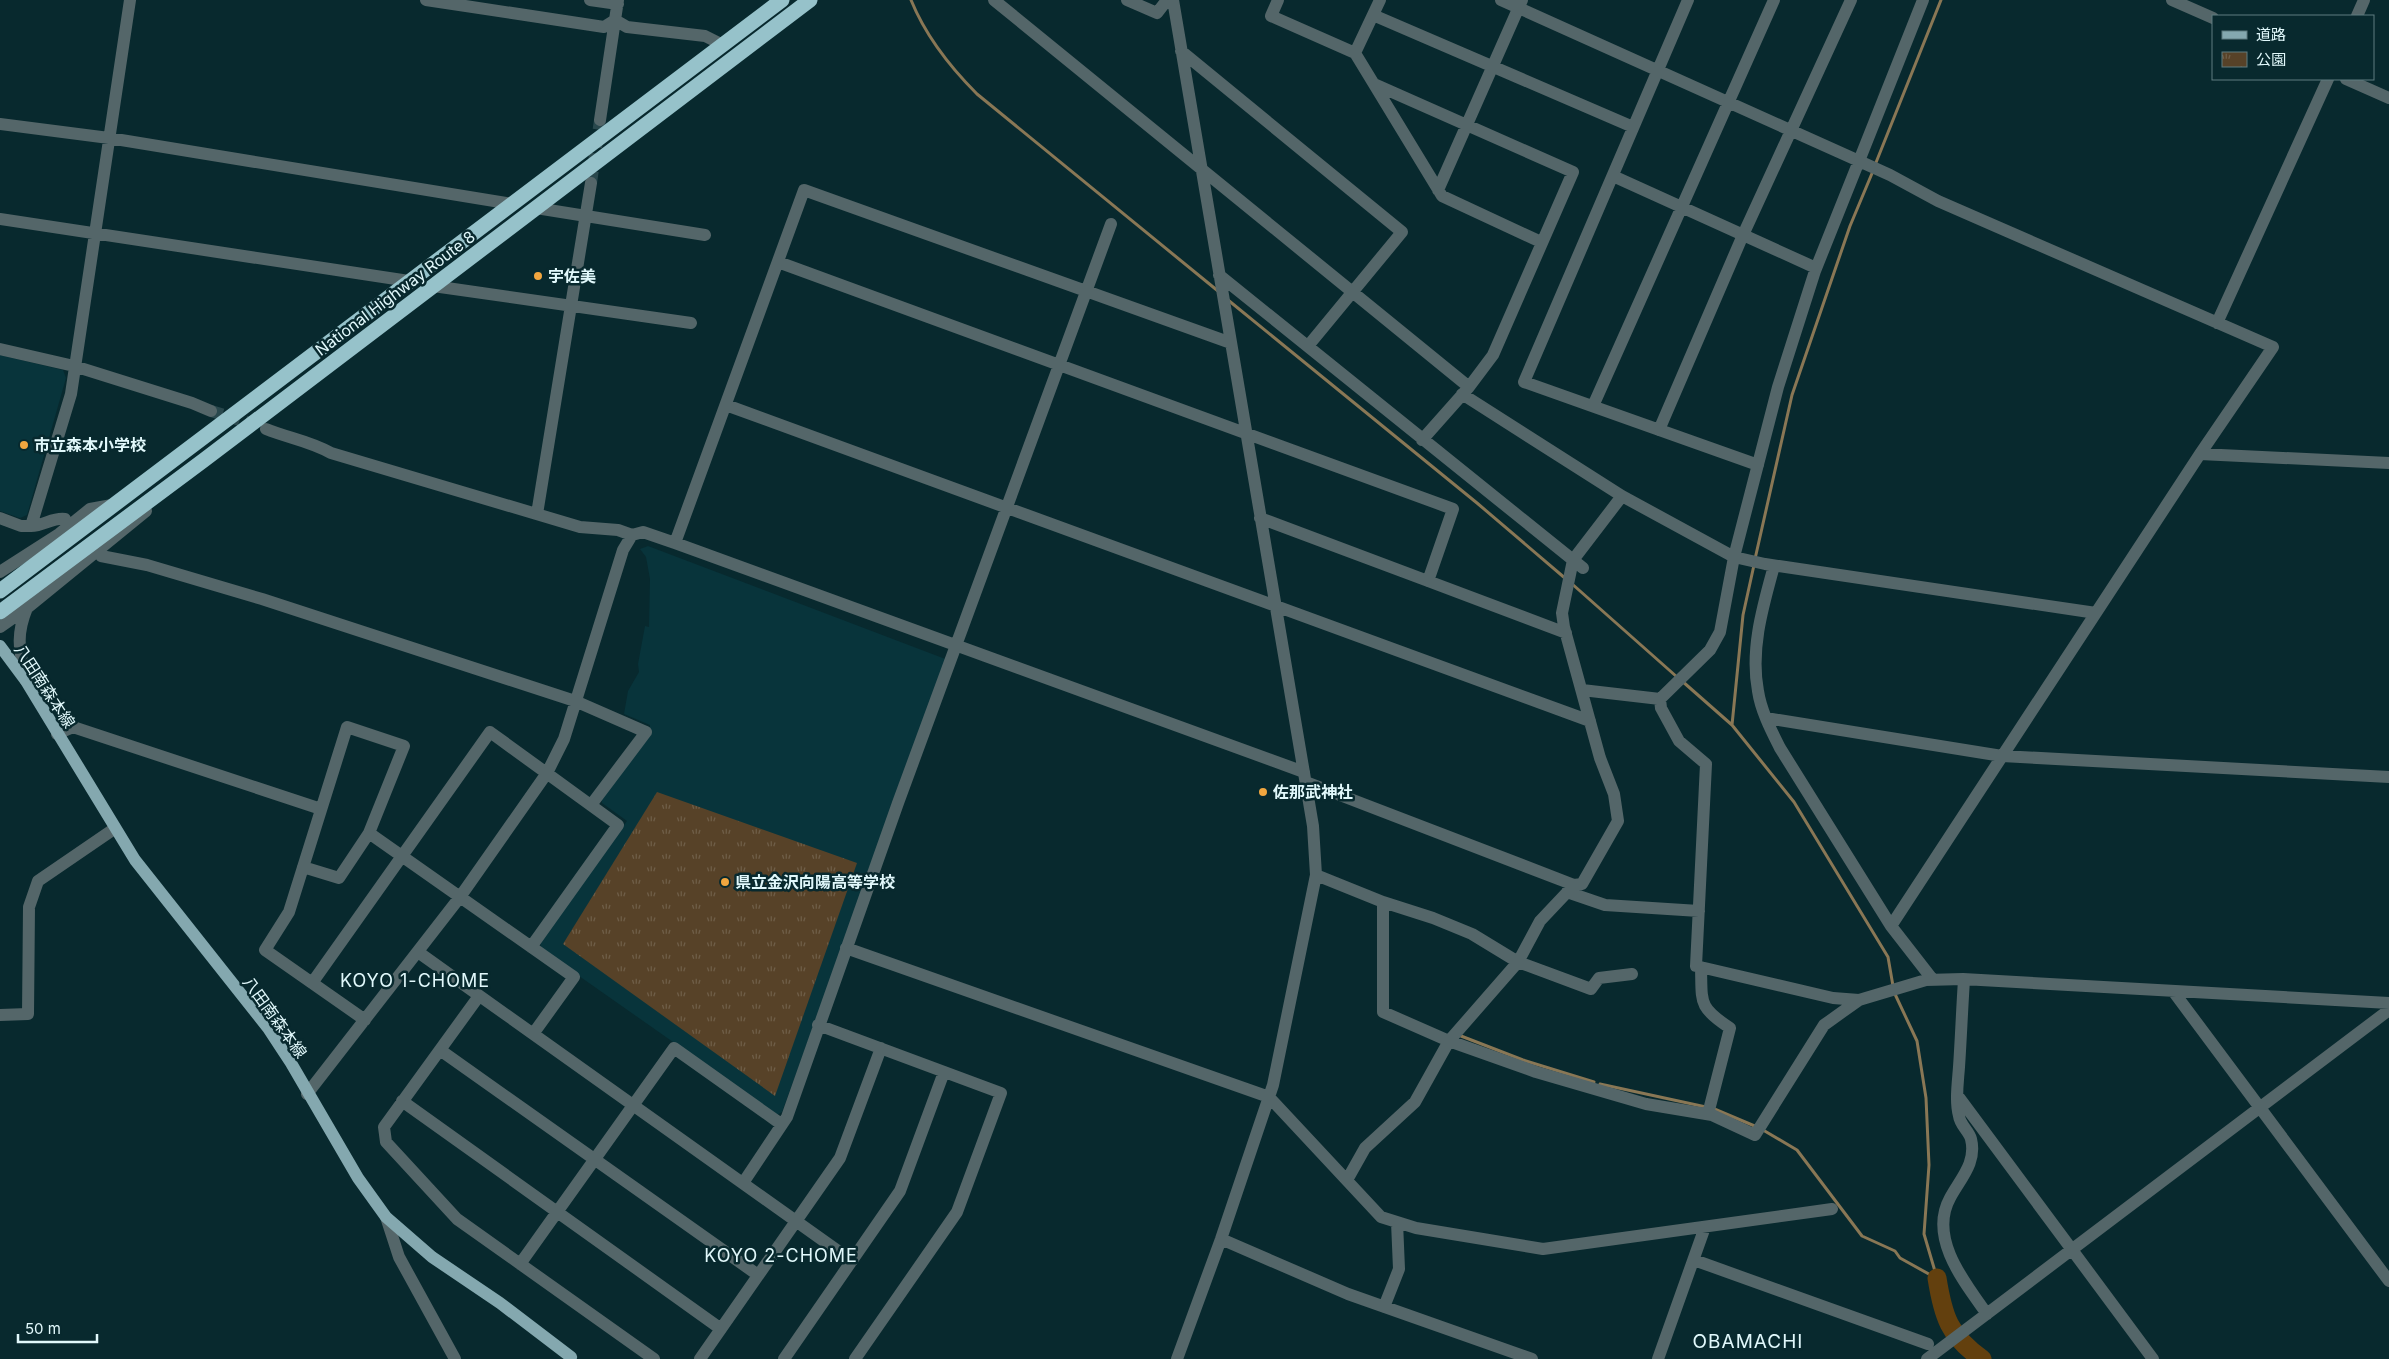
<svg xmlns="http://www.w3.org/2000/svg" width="2389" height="1359" font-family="Inter,'Noto Sans JP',sans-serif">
<defs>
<pattern id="park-tufts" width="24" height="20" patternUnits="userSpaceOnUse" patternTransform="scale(1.25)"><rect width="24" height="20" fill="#574228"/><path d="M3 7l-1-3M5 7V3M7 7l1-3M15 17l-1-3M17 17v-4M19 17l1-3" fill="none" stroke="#6f5e48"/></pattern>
</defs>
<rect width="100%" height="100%" fill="#08292e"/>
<!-- built -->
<path fill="#08343b" d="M0 355 63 370 66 378 27 515 20 518 0 511Z
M648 546 948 660 782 1112 777 1115 542 950 540 943 627 821 602 803V796L650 732V725L624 714 628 691 639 672 638 664 645 626 649 627 650 579 646 557 640 549Z"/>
<!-- park -->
<path fill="url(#park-tufts)" d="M657 792 857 863 775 1096 563 944Z"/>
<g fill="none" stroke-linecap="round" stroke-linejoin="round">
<!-- stream -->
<path stroke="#897755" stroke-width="3" d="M911 0C926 37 950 67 977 94L1218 291
M1875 165 1941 0
M1228 300 1477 503 1566 579
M1755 559 1792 395 1850 226 1873 171
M1571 583 1677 677
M1682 681 1732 725 1794 802 1888 957 1893 986
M1732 725 1743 615 1754 565
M1894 992 1917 1041 1926 1098 1929 1165 1924 1234 1937 1278
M1461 1036 1523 1060 1594 1082
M1600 1084 1706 1107
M1712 1108 1757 1127
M1763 1130 1797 1150 1862 1236 1895 1251 1900 1258 1936 1278"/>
<!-- river -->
<path stroke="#63400e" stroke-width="19" d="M1937 1278C1943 1316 1949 1336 1982 1359"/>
<!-- minor-tunnel -->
<path stroke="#29484d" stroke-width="12" stroke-dasharray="12 6" stroke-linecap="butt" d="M591 183 600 120
M211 411 259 426"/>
<!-- minor -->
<path stroke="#546669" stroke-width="12" d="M426 0 604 27 615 20
M590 0 618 4
M618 0 615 20 627 27 705 36 723 45
M994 0 1469 387
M1127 0 1157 13 1167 0
M1173 0 1313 826 1316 875 1273 1085 1221 1239 1177 1359
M1278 0 1271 16 1355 53
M1380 0 1355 53 1442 196 1541 242
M1501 0 1859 161 1815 271 1778 387 1734 557 1720 632 1710 650 1660 699 1661 708 1679 741 1706 764 1696 966 1833 998 1859 1000
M1688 0 1524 382 1758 465
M2172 0 2213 18
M1373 15 1633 127
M2357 16 2364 0
M1181 51 1402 232 1308 346
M2346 79 2389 98
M1374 84 1573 172 1493 355 1469 387 1422 440
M600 120 615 20
M0 124 109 138 512 204
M1613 176 1816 268
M1438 190 1522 0
M536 208 705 235
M0 219 409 281
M778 262 1453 509 1428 581 1260 518
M1219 275 1583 568
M433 286 691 323
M2217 323 2328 79
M0 349 74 366 192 403 211 411
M1462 394 1622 496 1734 557 1765 564 2096 613
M726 405 1590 721
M1593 406 1774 0
M266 429C288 438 310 441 331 453L580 527 618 530 632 535
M1659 430 1743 235 1851 0
M2200 454 2389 463
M537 514 591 183
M0 518 21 526H31
M65 519C53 517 44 526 31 526L71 394 130 0
M675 543 804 190 1231 343
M101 556 147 565 262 599 575 701 646 732 591 805
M1774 566C1763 606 1750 649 1758 691 1761 711 1771 730 1780 748L1891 926 1933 980
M0 572 59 534 90 509 112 505
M1428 581 1566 633
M0 627 27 608
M26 681C20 651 15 637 27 608L146 511
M1582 690 1660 699
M1766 718 2002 756 2389 777
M57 734 73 727 321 809
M1306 782 1574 885 1582 884 1618 821 1614 794 1600 758 1564 627 1562 613 1573 560 1622 496
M369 833 574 977 533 1034
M303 867 339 878 369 833 404 746 347 727 289 912 265 950 365 1020
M1316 875 1383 902V1012L1449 1041 1536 1072 1646 1104 1712 1115 1755 1135 1824 1025 1859 1000 1926 980 1963 979 2389 1003
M1567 892 1605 905 1699 911
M1383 902 1433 918 1472 934 1518 962 1591 989 1599 978 1632 974
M1891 926 2200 454 2273 347 1938 201 1890 175 1859 161 1923 0
M846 948 1269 1097 1381 1217 1416 1228 1543 1249 1832 1209
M418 952 852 1261
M1701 967C1702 1003 1698 1007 1730 1028L1708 1114
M1964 980C1962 1009 1961 1038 1959 1067 1958 1082 1955 1101 1959 1116 1960 1125 1969 1131 1971 1139 1977 1163 1960 1179 1950 1198 1928 1238 1965 1283 1987 1314
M312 983 490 732 618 825 531 947
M2173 991 2389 1281
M479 996 384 1127 386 1142 457 1219 654 1359
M0 1015 28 1014 29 907 38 881 114 829
M818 1025 1001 1093 957 1212 855 1359
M440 1050 758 1275
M307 1094 460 897 547 773 564 739 623 550 632 535 643 532 675 543 1304 772
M1958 1096 2153 1359
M402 1101 721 1329
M1347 1180 1365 1148 1415 1102 1449 1041 1518 962 1540 921 1574 885
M743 1183 787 1117 898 803 1111 224
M386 1217 399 1257 455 1359
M1221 1239 1348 1294 1532 1359
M1694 1260 1928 1344
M520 1264 674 1048 781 1124
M1384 1307 1399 1269 1397 1222
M700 1359 840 1158 881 1048
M784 1359 900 1191 944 1072
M1658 1359 1705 1227
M1927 1359 2389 1010"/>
<!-- major -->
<path stroke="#84a8af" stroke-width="12" d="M0 646 26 681 135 860 268 1028 291 1063 358 1178 386 1217 432 1257 500 1303 571 1357 570 1359"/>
<!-- highway -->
<path stroke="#96c2ca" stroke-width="15" d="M0 591 782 0
M0 612 204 460 810 0"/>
</g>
<!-- markers -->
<g fill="#f1a63f" stroke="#08292e" stroke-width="2">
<circle cx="538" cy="276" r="5"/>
<circle cx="24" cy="445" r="5"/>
<circle cx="1263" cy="792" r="5"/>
<circle cx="725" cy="882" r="5"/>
</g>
<g text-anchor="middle" stroke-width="5" stroke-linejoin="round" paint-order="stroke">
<!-- poi labels -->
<g font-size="16" font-weight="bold" fill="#e1f8fb" stroke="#08292e" text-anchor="start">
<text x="548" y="282">宇佐美</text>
<text x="34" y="451">市立森本小学校</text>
<text x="1273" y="798">佐那武神社</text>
<text x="735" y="888">県立金沢向陽高等学校</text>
</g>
<!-- street labels -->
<g font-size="16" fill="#e1f8fb" stroke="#08292e">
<text transform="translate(395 293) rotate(-37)" y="6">National Highway Route 8</text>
<text transform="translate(45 686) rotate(57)" y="6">八田南森本線</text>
<text transform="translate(275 1017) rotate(54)" y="6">八田南森本線</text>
</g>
<!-- neighbourhood labels -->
<g font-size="18" letter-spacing="1" fill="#e1f8fb" stroke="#08292e">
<text x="415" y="987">KOYO 1-CHOME</text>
<text x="781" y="1262">KOYO 2-CHOME</text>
</g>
<!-- quarter labels -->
<g font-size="19" letter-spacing="1" fill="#e1f8fb" stroke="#08292e">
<text x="1748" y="1348">OBAMACHI</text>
</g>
</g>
<!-- legend -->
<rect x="2212" y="15" width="162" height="65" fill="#08292e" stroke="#5f7c80"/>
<rect x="2222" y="31" width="25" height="8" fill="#84a8af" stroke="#5f7c80"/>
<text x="2256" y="40" font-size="15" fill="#e1f8fb">道路</text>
<rect x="2222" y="52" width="25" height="15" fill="url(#park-tufts)" stroke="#5f7c80"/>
<text x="2256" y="65" font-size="15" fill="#e1f8fb">公園</text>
<!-- scale -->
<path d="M18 1334v8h79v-8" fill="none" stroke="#e1f8fb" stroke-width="2.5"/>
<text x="25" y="1334" font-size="15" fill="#e1f8fb" stroke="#08292e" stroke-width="4" paint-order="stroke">50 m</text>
</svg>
